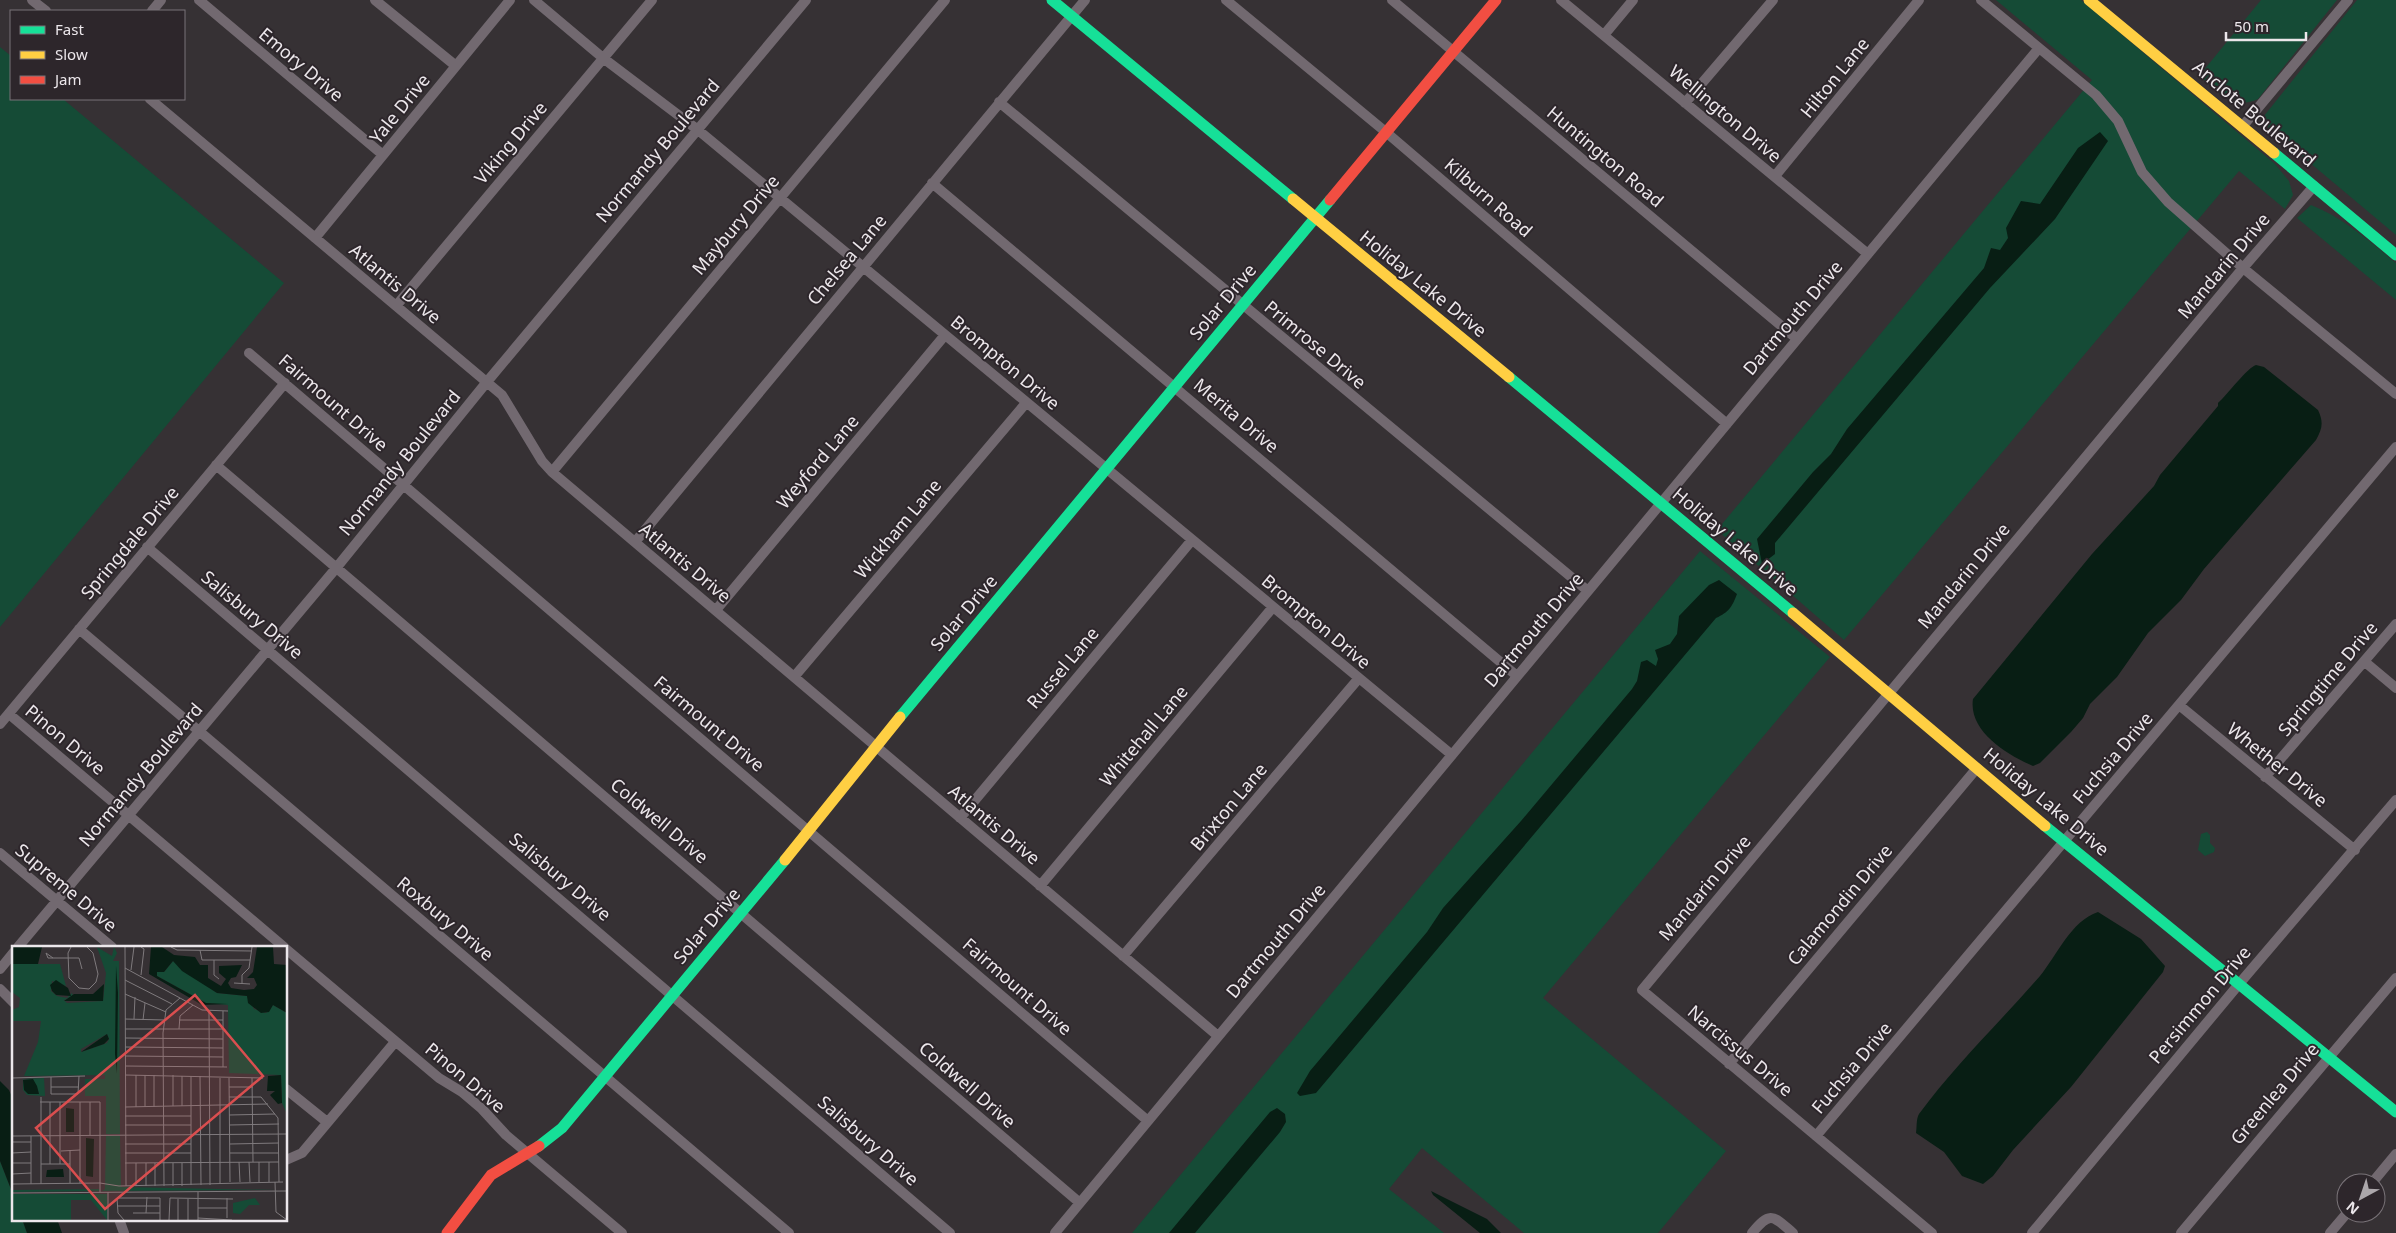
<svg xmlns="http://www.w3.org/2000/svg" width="2396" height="1233" font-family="'Noto Sans',sans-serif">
<rect width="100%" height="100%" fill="#363134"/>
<!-- green -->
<path fill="#154b36" d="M1996 0H2081L2275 164 2289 181 2293 195 2285 209 2239 171 1844 640 1717 530 2092 80Z
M2261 0H2337L2258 99C2232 111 2219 91 2199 76Z
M2357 0H2396V235L2260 121Z
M0 47 11 56V99H63L284 283 0 627Z
M2311 205C2344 218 2369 241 2396 263V300L2297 218Z
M1700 551 1830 657 1543 998 1726 1151 1658 1233H1524L1422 1148 1389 1189 1444 1233H1132Z
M2207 832 2210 835V843L2215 848 2214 852 2205 856 2198 850 2201 834Z
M0 1161 14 1197V1219H22L27 1233H0Z"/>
<!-- water -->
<path fill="#081e14" d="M2100 132 2108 141 2055 219 1990 288 1775 543V554L1762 564 1757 539 1813 472 1831 454 1847 429 1984 268 1991 248 2000 250 2008 238 2006 228 2021 201 2040 204 2078 148Z
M2256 365 2264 367 2318 410C2324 423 2322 429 2316 440L2204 569 2181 600 2148 633 2117 677 2090 704 2083 718 2071 732 2040 763 2033 766C2007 755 1968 731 1973 699L2092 554 2154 486 2160 475 2218 406V403C2227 395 2248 367 2256 365Z
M1719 580 1737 594C1732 607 1729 612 1716 618L1316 1093 1300 1096 1297 1093 1310 1071 1427 932 1443 908 1521 821 1632 689 1637 681 1641 662 1647 660 1656 666 1658 659 1655 650 1670 644 1677 634 1679 616 1709 585Z
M2098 912 2141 939 2165 966 2163 972 2071 1087 2013 1150 1993 1176 1983 1184 1962 1176 1944 1152 1916 1133C1917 1127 1916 1119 1919 1114 1955 1065 2000 1022 2040 976 2057 955 2071 921 2098 912Z
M0 1081 9 1090 14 1102V1197L0 1161Z
M1277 1108 1285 1114 1286 1122 1280 1132 1195 1233H1169L1270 1112Z
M1431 1191 1487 1219 1501 1233H1480L1433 1195Z
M22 1219H57L62 1233H27Z"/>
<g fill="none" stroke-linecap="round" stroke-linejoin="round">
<!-- street -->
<path stroke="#726970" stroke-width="10" d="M32 0 46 11
M199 0 383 155
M375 0 456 66
M534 0 603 58 698 130 1452 755
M1226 0 1387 133 1727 424
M1392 0 1797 339
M1561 0 1868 254
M1981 0 2096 95 2118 121 2142 172 2168 202 2243 268 2396 394
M152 11 161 0
M1604 35 1633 0
M150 99 502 395 542 461 552 472 1218 1036
M999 102 1588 591
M1685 103 1773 0
M2242 127 2348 0
M1775 176 1919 0
M932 183 1517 676
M315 238 510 0
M396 306 652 0
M249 353 1148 1121
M216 465 1080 1203
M552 472 945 0
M635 542 1085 0
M147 547 950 1233
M716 610 945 335
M79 629 789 1233
M2365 662 2396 688
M794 677 1026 403
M2179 705 2355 850
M9 714 284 947
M0 724 285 383
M2265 777 2396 624
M960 818 1192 540
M0 853 112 947
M1040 886 1273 607
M18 947 337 567 486 383 806 0
M286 949 439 1078 462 1092 482 1109 506 1135 622 1233
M1123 956 1359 678
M0 969 14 952
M0 989 14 1003
M1729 1064 1977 768
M286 1089 327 1122
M1816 1136 2396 447
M286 1160 302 1153 395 1042
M2372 1183 2396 1154
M119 1219 124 1233
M1055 1233 2039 48
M1752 1233C1771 1210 1773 1216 1793 1233
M1932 1233 1642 990 2243 268 2314 186
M2032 1233 2239 984 2396 800
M2181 1233 2396 978
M2330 1233 2347 1213"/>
<!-- fast -->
<path stroke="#16e098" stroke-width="11" d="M1052 0 1293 199
M2274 153 2396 255
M1509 377 1793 613
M900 717 1330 200
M2045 826 2396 1112
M539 1146 562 1128 785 860"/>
<!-- slow -->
<path stroke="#ffcf43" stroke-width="11" d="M2089 0 2274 153
M1293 199 1509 377
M1793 613 2045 826
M785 860 900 717"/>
<!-- jam -->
<path stroke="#f24e42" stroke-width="11" d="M1330 200 1496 0
M447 1233 491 1175 539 1146"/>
</g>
<g text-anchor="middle" stroke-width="4" stroke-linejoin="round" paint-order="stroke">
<!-- street labels -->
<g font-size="18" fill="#ece7eb" stroke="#2d262b">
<text transform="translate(301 65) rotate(40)" y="6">Emory Drive</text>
<text transform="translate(1835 78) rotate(-51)" y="6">Hilton Lane</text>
<text transform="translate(400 109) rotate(-51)" y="6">Yale Drive</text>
<text transform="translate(1725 114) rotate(40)" y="6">Wellington Drive</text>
<text transform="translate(2254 114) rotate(40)" y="6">Anclote Boulevard</text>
<text transform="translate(511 143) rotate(-50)" y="6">Viking Drive</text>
<text transform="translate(658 151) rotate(-50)" y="6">Normandy Boulevard</text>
<text transform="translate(1605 157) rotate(40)" y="6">Huntington Road</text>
<text transform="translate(1488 198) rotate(41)" y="6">Kilburn Road</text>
<text transform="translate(736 225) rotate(-50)" y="6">Maybury Drive</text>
<text transform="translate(847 260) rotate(-50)" y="6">Chelsea Lane</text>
<text transform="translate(2224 266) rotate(-50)" y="6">Mandarin Drive</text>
<text transform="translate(395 284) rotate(40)" y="6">Atlantis Drive</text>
<text transform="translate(1423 284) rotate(39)" y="6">Holiday Lake Drive</text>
<text transform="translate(1223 302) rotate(-50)" y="6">Solar Drive</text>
<text transform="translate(1793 318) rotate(-50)" y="6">Dartmouth Drive</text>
<text transform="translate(1315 345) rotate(40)" y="6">Primrose Drive</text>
<text transform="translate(1005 363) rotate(40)" y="6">Brompton Drive</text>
<text transform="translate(333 403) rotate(41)" y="6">Fairmount Drive</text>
<text transform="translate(1236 416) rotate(40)" y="6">Merita Drive</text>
<text transform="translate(818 462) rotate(-50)" y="6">Weyford Lane</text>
<text transform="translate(400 463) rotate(-51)" y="6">Normandy Boulevard</text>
<text transform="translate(898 529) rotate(-50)" y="6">Wickham Lane</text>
<text transform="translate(1735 542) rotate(40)" y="6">Holiday Lake Drive</text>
<text transform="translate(130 543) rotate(-50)" y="6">Springdale Drive</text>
<text transform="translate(685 563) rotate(40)" y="6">Atlantis Drive</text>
<text transform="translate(1964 576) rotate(-50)" y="6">Mandarin Drive</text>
<text transform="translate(964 613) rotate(-50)" y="6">Solar Drive</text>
<text transform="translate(252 615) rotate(40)" y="6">Salisbury Drive</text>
<text transform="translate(1316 622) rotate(40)" y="6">Brompton Drive</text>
<text transform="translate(1534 630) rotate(-50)" y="6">Dartmouth Drive</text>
<text transform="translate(1063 668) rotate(-50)" y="6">Russel Lane</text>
<text transform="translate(2328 679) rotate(-50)" y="6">Springtime Drive</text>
<text transform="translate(709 724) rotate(40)" y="6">Fairmount Drive</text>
<text transform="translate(1144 736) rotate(-50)" y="6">Whitehall Lane</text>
<text transform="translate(65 740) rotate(40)" y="6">Pinon Drive</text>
<text transform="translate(2113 758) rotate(-50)" y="6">Fuchsia Drive</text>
<text transform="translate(2277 765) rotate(39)" y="6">Whether Drive</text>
<text transform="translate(141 775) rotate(-50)" y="6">Normandy Boulevard</text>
<text transform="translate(2046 802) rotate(40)" y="6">Holiday Lake Drive</text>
<text transform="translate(1229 807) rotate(-50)" y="6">Brixton Lane</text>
<text transform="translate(659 821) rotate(40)" y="6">Coldwell Drive</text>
<text transform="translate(994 825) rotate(40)" y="6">Atlantis Drive</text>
<text transform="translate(560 877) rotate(40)" y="6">Salisbury Drive</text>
<text transform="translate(66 888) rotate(40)" y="6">Supreme Drive</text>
<text transform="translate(1705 888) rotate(-50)" y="6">Mandarin Drive</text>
<text transform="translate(1840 905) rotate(-50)" y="6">Calamondin Drive</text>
<text transform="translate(445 919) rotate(40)" y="6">Roxbury Drive</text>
<text transform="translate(707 926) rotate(-50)" y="6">Solar Drive</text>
<text transform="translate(1276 941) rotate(-50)" y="6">Dartmouth Drive</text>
<text transform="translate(1017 987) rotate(41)" y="6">Fairmount Drive</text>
<text transform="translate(2200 1005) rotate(-50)" y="6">Persimmon Drive</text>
<text transform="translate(1740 1051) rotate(40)" y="6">Narcissus Drive</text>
<text transform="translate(1852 1068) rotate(-50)" y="6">Fuchsia Drive</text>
<text transform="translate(465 1078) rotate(40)" y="6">Pinon Drive</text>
<text transform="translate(967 1085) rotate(41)" y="6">Coldwell Drive</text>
<text transform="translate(2275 1094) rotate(-50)" y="6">Greenlea Drive</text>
<text transform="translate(868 1141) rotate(41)" y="6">Salisbury Drive</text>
</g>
</g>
<!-- overview -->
<g transform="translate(12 946)">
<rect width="275" height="275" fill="#363134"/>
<path d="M85 1 100 10 102 1 105 7 101 15H107L108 188H94V150H73V133H93V129L12 130 26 96 29 75H0V64L7 61 8 52 0 46V18H48L54 40 40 35 39 45 45 50 55 52 60 47 61 50 52 54 55 57 91 55 94 27ZM95 88 97 93 95 97 69 106V103ZM161 15 205 47 235 50 242 63 254 67 261 59 275 67V168L270 157 269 129 217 127 216 59 194 57 145 30V26H152ZM32 132 33 150 15 149 11 144V133ZM12 133 21 135 27 147 12 144ZM94 190H108L109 241 263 244 90 245 93 243ZM87 243V245L0 246V244ZM0 248H95V274L79 254H59V274H0ZM243 252 248 259H237L228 268 221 267V257Z" fill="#154b36" fill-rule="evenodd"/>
<path d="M0 1H30L26 18H0ZM139 1H150L162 9 183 11 188 19H196V32L209 40 214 33 207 27V20L230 19 224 31 219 32 216 37 219 42 232 44 242 43 245 39 242 32H235L241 26 245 1H261L262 18 275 19V67L261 59 257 66 249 67 236 57 235 50 205 47 170 25 161 15 152 26H145V30L194 57 216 58 190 59 137 28ZM104 20 106 47 105 128 103 108ZM44 34 56 42 59 50 44 49 40 45 38 39ZM92 38 91 55H52L62 48H81ZM95 88 97 93 92 98 69 106ZM269 129 270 157 266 158 258 149 263 145H255L256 130ZM21 133 25 140 27 148H16L12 144 11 134ZM54 162 62 163V186H54ZM74 192 82 193 81 231 74 230ZM51 223 52 231H34L35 224Z" fill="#081e14"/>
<path fill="none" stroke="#7f7a7d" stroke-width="1" d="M59 1 56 7 57 32 67 42 77 43 84 36 86 28 81 7 75 1M113 1 114 240M159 1 165 4 240 5M188 4 190 14H238M41 12 34 7 36 12H67L70 23M202 14V29L207 33M113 22 190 64 216 65M119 24 122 1M129 29 132 3 129 1M113 34 160 58M222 37 238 38M230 38V29L237 22 240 1M113 48 154 66M197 65 198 239M211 65V121M113 73 153 74M122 73 123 51M131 74 133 57M167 74H211M113 83H211M167 83 168 70 181 59M113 92 211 93M113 101 211 102M113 110 211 111M113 120 215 121M113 129 251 132M133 129V161M142 129V161M170 130V160M179 130V239M188 130 189 239M39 131V148H66L67 130M0 132 73 130M208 132V238M217 132 218 236M240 132 241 216M39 141H67M217 141H241M29 151V238M217 151H249L266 172 267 236M28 156H88V246M48 156V218M78 156V189M161 160V129M113 161 256 158M124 161V129M217 169 263 168M113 170H179M113 179H179M217 179 267 178M0 190 275 188M19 190V238M0 196H19M113 198H179M218 198 267 197M58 204V237M49 205 68 204M0 207 19 206M113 207H179M218 207H267M227 216 228 236M237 216 238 236M247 216V236M257 216V236M0 217H19M113 217 267 216M124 217V240M143 217V240M170 217V240M29 218H58M38 218V156M0 228 19 227M263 236 264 266 275 274M68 237V156M0 238 88 237 107 240 271 236M134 240V217M152 240 151 87 154 64 168 52M161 240V217M96 246V274M186 246V274M0 247 275 245M166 253V274M176 253V274M106 260H148M186 262H215M121 267H148M134 267 135 251M186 272 220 274M215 272V252M112 274 106 267 105 252H148V274M157 274 158 252 221 253"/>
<path fill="#da4e4f" fill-opacity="0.15" stroke="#da4e4f" stroke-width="2.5" d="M183 49 251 130 93 263 24 182Z"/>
<rect width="275" height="275" fill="none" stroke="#ece7eb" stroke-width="2.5"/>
</g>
<!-- legend -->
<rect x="10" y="10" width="175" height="90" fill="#2d262b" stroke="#797378"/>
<rect x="20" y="26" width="25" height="8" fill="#16e098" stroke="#797378"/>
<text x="55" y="35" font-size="15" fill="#ece7eb">Fast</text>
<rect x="20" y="51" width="25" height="8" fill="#ffcf43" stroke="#797378"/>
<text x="55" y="60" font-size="15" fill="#ece7eb">Slow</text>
<rect x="20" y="76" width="25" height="8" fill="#f24e42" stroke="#797378"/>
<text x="55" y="85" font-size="15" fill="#ece7eb">Jam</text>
<!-- north arrow -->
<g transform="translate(2361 1198) rotate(220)"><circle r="24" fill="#2d262b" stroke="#797378"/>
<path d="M0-4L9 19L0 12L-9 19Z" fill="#aca7ab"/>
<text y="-8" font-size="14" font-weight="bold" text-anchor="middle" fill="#ece7eb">N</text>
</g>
<!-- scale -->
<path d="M2226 32v8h80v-8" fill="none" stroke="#ece7eb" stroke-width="2.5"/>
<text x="2234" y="32" font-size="15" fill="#ece7eb" stroke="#2d262b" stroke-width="4" paint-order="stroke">50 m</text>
</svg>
